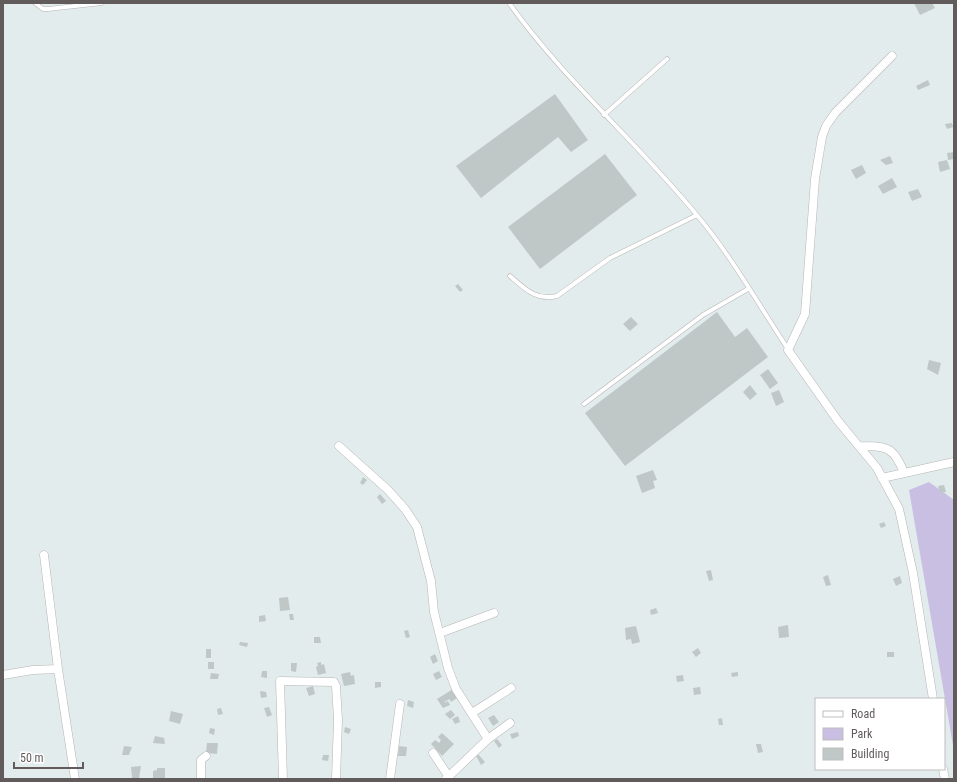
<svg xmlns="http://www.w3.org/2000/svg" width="957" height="782" font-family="'Roboto Condensed',sans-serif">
<rect width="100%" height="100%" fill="#e2eced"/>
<!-- green -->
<path fill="#c9bfe3" d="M929 482 954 500V751L909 490Z"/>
<!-- building -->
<path fill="#bfc8c7" d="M914 3H932L935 8 920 15Z
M928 80 930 85 918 90 916 86Z
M555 94 588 140 571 152 558 137 481 198 456 166Z
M952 123 953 127 947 129 945 124Z
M954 152V159L948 160 947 153Z
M605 154 637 195 540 269 508 227Z
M890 156 893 163 886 165 880 160Z
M947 160 950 169 940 172 938 162Z
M862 165 866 173 856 179 851 170Z
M892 178 897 187 883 194 878 186Z
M918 189 922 197 912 201 908 192Z
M458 284 463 290 460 292 455 286Z
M717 312 735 337 747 328 768 357 625 466 585 413Z
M631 317 638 324 630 331 623 324Z
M929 360 941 363 938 375 927 369Z
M768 369 778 383 770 389 760 375Z
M750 385 757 394 750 400 743 392Z
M779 390 784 402 776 406 771 393Z
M653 470 657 480 653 481 655 488 642 493 636 476Z
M363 477 367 480 363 485 360 483Z
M944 485 946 492 940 493 938 486Z
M380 494 386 501 382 504 377 497Z
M884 522 886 526 881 528 879 524Z
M711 570 713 580 709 581 706 571Z
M828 575 831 585 826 586 823 577Z
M900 576 902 583 896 586 893 579Z
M288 597 290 610 280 611 279 598Z
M656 608 658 613 651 615 650 610Z
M289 614H293L294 620H290Z
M265 615 266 621 259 622V616Z
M788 625 789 637 779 638 778 627Z
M636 626 640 642 632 644 631 639 626 640 625 628Z
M408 630 410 637 406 638 404 631Z
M314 637H320L321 643H314Z
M240 642 248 643 247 647 239 645Z
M698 648 701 653 696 657 692 652Z
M206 649H211V658H206Z
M887 652H894V657H887Z
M435 654 438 661 433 664 430 657Z
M208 662H214V669H208Z
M321 662V665L324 664 326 673 318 675 316 667 318 666 317 663Z
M291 663H297L296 672 291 671Z
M262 671H267V678L261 677Z
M439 671 442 677 436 680 433 674Z
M350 672 351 676 354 675 355 684 344 686 341 674Z
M738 672V676L732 677 731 673Z
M211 673 219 674 218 679H210Z
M683 675 684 681 677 682 676 676Z
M375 682H381V687L375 688Z
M313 686 315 694 309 696 306 688Z
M700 687 701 694 694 695 693 688Z
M453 689 457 698 451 702 449 699 445 702 443 698 445 703 448 701 450 705 443 708 437 699Z
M260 691 266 692 267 697 261 698Z
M408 700 414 702 413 708 407 706Z
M269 707 272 715 267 717 264 708Z
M221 708 223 714 218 715 217 709Z
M451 710 455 715 450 719 445 714Z
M171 711 183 714 180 724 169 721Z
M494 715 499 722 493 726 488 718Z
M458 716 460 722 455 724 452 719Z
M722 718 723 725H719L718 719Z
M345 727 351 729 349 734 344 732Z
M210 728 215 729 214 735 209 733Z
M518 732 519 736 512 739 510 734Z
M442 733 454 744 442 756 431 744 435 740 439 743 441 740 438 737Z
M155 736 164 738 165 744 153 743Z
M497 739 502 745 499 748 494 741Z
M207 743H218L217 754 206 753Z
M756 744H761L763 752 758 753Z
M124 746 132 747 129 755H122Z
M399 746 407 747 406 756H398Z
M478 754 485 762 481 765 476 756Z
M323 755H329L328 761 322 760Z
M141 766 139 778H132L131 767Z
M157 768H165V779H153V771L157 770Z"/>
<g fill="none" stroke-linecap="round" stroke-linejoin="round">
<!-- lane casing -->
<g stroke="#b9b3b3" stroke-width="5">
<path id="lane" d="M35 3 43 9H48L102 3
M509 3C564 80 636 141 696 214 731 255 758 304 788 349
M604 115 667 59
M510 276C525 289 536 301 557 296L610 258 697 215
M584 404 703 315 748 289"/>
</g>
<!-- street casing -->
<g stroke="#b9b3b3" stroke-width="9">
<path id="street" d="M892 56 835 113 826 126 822 137 815 179 805 314 788 350 838 421 877 468 899 509 913 573 933 699
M339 446 388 490 405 509 417 527 431 581 434 612 448 668 456 689 488 739 446 779
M859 446C886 446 894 446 904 473
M882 478 954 462
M440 633 494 613
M58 669 75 779
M3 675 33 670 58 669 44 555
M472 713 511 688
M488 739 510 723
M433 753 449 777
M943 769 945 779
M201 779V760L206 756
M283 779 280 681 334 682 336 686 338 720 336 779
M390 779 400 704"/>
</g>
<!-- lane -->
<use href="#lane" stroke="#fff" stroke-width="4"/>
<!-- street -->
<use href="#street" stroke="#fff" stroke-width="8"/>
</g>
<!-- border -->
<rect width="957" height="782" fill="none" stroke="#625b5c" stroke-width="8"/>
<!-- legend -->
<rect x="815" y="698" width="130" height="72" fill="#ffffff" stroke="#c0bdbe"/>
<rect x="823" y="711" width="20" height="6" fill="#ffffff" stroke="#c0bdbe"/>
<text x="851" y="718" font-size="12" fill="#625b5c">Road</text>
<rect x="823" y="728" width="20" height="12" fill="#c9bfe3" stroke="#c0bdbe"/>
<text x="851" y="738" font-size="12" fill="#625b5c">Park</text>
<rect x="823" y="748" width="20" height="12" fill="#bfc8c7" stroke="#c0bdbe"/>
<text x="851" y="758" font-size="12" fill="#625b5c">Building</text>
<!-- scale -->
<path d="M14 762v6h69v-6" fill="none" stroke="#625b5c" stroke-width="2"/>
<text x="20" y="762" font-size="12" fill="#625b5c" stroke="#ffffff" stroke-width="3" paint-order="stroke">50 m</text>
</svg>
